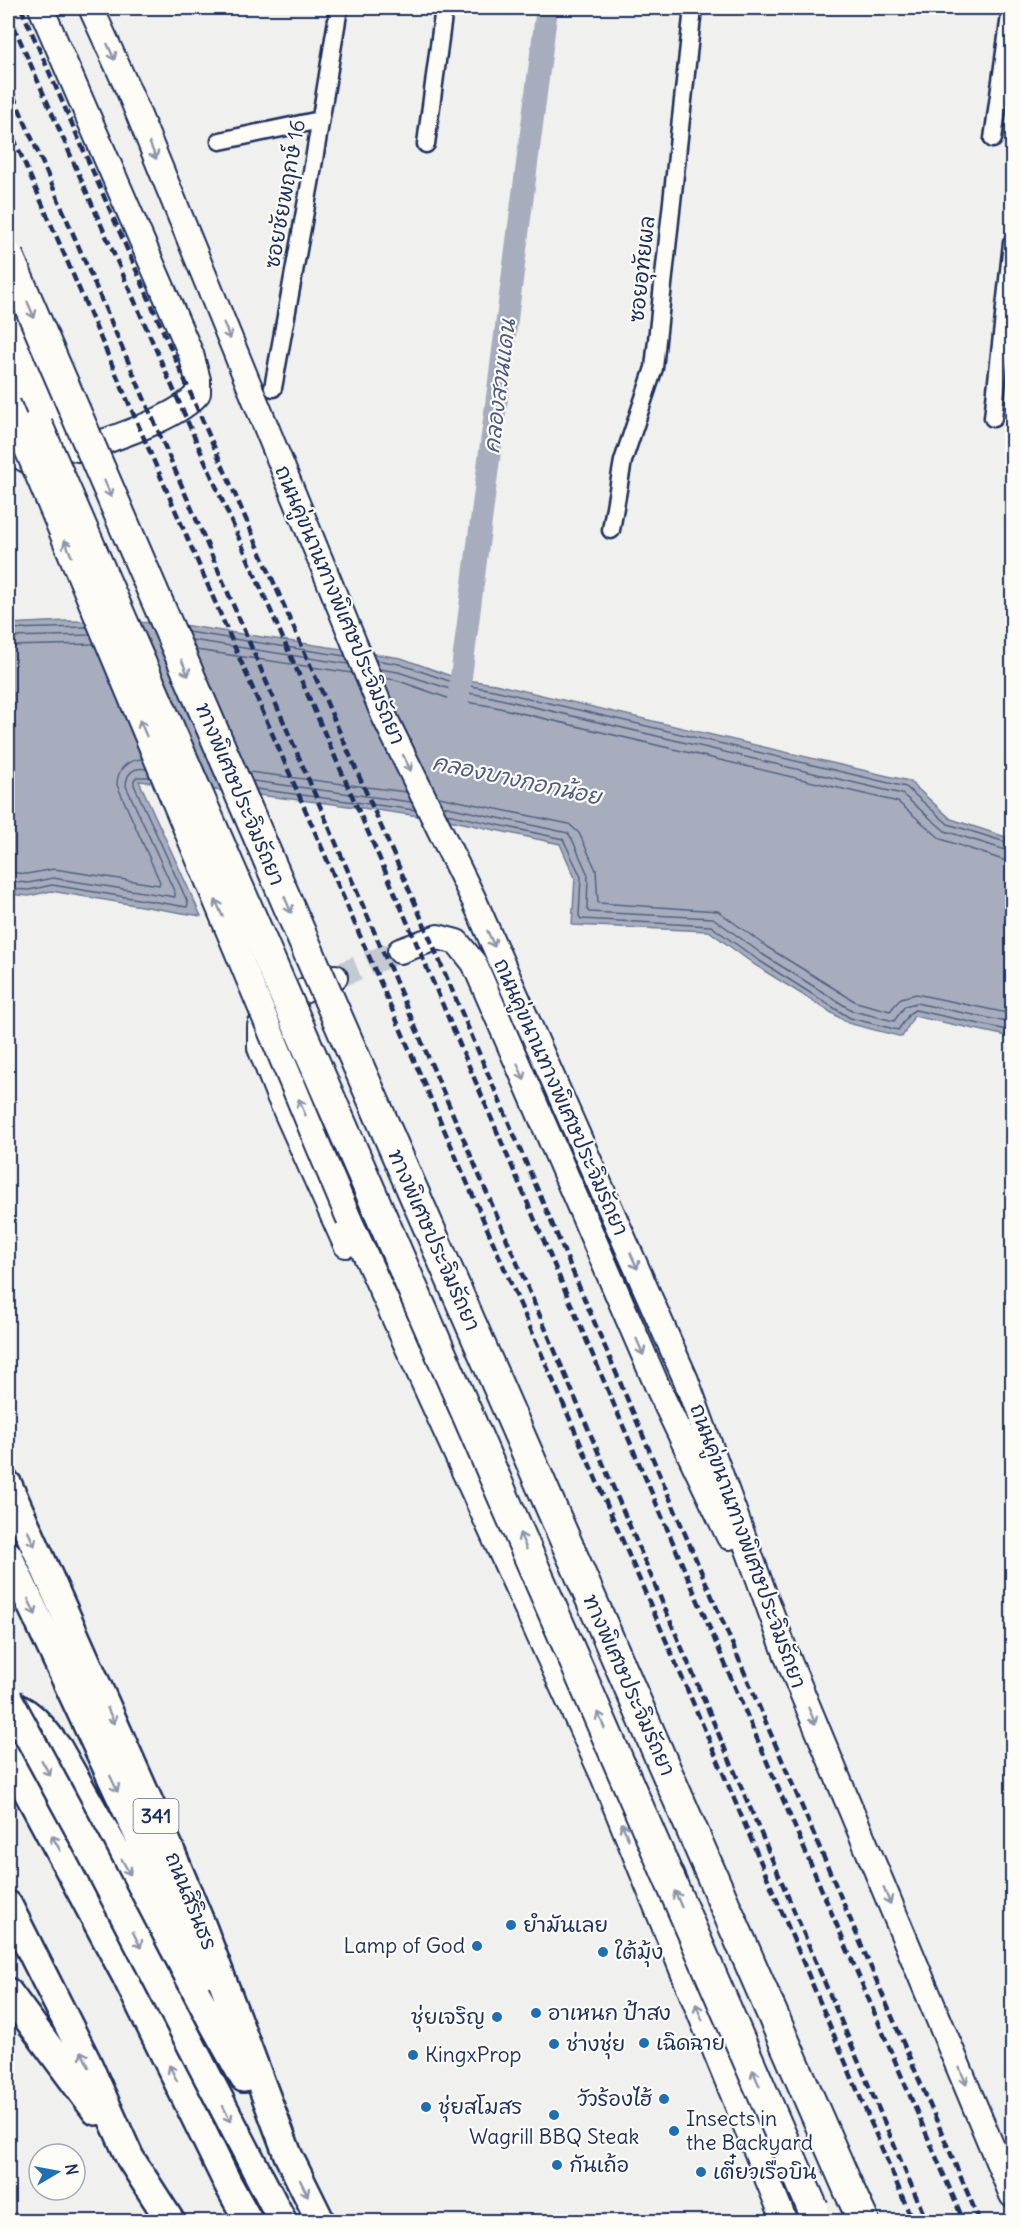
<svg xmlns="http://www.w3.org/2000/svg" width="1020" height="2229" font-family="Delius,'Playpen Sans Thai',sans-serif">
<rect width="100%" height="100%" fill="#f0f0ee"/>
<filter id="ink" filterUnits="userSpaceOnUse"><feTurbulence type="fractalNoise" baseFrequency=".0167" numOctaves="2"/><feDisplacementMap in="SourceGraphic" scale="12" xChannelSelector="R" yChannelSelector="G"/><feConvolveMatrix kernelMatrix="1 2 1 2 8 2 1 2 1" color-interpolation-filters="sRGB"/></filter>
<g filter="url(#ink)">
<!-- water -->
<path fill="#a7adbd" stroke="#6f7b97" stroke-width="1.5" d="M67 621 169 623 401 658 459 679 495 684 909 781 951 819 1012 839V1037L914 1016 902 1037 848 1023 755 965 709 931 572 925 575 878 560 844 454 821 334 804 139 781 201 916 51 891 29 896 8 894V624Z"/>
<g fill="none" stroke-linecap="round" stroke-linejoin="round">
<!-- shore -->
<path stroke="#536184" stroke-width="1.5" d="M8 629 87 627
M188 632 345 656
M8 637 90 635
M192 640 348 664
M8 646 94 644
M196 650 352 673
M376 660 399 664 458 684 494 690 906 787 948 824 1012 844
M379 669 398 672 456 691 492 697 902 794 945 831 1012 852
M383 678 396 680 453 700 491 706 898 802 941 839 1003 860 1012 861
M249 772 406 792
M253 781 411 802
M256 789 415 810
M439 797 569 824 579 833 596 870 598 903 718 911 767 947 856 1002 890 1011 901 998 916 994 1012 1014
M443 806 568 833 572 839 588 875 587 909 589 912 713 918 762 954 853 1011 894 1021 905 1006 916 1003 1012 1023
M447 814 563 839 581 877 579 916 581 919 711 926 758 960 850 1018 898 1030 910 1013 915 1010 1012 1031
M8 872 27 874 54 869 159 885 160 882 117 785C117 770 126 760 142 759
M8 881 28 883 53 878 175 897V893L126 786C126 773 134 767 146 769
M8 889 29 890 52 885 187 907 188 903 134 785V780L137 777H149"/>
<!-- canal -->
<path stroke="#a7adbd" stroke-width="22" d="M457 708 547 8"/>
<!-- secondary-tunnel -->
<path stroke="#c5c9d1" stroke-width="24" stroke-dasharray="24 12" stroke-linecap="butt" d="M335 977 400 951"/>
<!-- street casing -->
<g stroke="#1b2f5e" stroke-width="21">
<path id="street" d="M993 139 1011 8
M220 141 320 120
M426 144 444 8
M273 388 311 178 339 8
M993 418 1012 243
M611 530 623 461 654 368 693 8"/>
</g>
<!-- secondary casing -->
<g stroke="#1b2f5e" stroke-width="28">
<path id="secondary" d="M91 8 131 96 384 716 474 900 686 1380 788 1659 1012 2195
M8 319 43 407 58 435 69 445 77 449 86 448C116 437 180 417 198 393V380L191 354 41 8
M8 439 21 457 35 465
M400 951 438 937 457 942 474 963 659 1390 729 1537
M335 977 281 1001 267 1011 260 1026V1048L278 1094 346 1245
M349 1219 603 1776 785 2222"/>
</g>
<!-- primary casing -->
<g stroke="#1b2f5e" stroke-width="32">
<path id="primary" d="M8 1485 168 1845 203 1929 288 2155 321 2222
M8 1555 203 1974
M8 1706C30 1708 45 1732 58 1748L244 2078
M8 1755 126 1976 227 2182 249 2222
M8 1905 86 2060 130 2158 171 2222
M8 1992 96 2111
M255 2168 283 2222"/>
</g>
<!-- highway casing -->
<g stroke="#1b2f5e" stroke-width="34">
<path id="highway" d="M8 359 37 425
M850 2192 864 2222"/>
</g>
<!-- street -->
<use href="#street" stroke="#fdfcf7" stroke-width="16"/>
<!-- secondary -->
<use href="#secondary" stroke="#fdfcf7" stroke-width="24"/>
<!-- primary -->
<use href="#primary" stroke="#fdfcf7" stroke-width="27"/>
<!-- highway -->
<use href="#highway" stroke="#fdfcf7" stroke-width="30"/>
<!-- rail -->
<path stroke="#1b2f5e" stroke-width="4.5" stroke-dasharray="9 4.5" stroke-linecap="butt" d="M21 8 410 892 980 2222
M8 13 397 898 964 2222
M8 83 543 1323 927 2222
M8 125 707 1735 913 2222"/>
<!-- secondary-bridge casing -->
<g stroke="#1b2f5e" stroke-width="28" stroke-linecap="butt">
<path id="secondary-bridge" d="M8 404 349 1219"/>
</g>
<!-- primary-bridge casing -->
<g stroke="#1b2f5e" stroke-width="32" stroke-linecap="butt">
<path id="primary-bridge" d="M8 1698 89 1848 255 2168"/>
</g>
<!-- highway-bridge casing -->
<g stroke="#1b2f5e" stroke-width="34" stroke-linecap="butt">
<path id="highway-bridge" d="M8 256 312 960 850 2192
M37 425 813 2209"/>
</g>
<!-- secondary-bridge -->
<use href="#secondary-bridge" stroke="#fdfcf7" stroke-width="24"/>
<!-- primary-bridge -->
<use href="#primary-bridge" stroke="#fdfcf7" stroke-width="27"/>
<!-- highway-bridge -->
<use href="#highway-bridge" stroke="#fdfcf7" stroke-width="30"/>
</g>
<!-- one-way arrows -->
<defs><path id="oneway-shaft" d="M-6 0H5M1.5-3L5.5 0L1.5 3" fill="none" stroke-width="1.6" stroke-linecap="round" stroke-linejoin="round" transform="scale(1.5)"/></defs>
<g stroke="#8c96aa">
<use href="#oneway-shaft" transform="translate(111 52) rotate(66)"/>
<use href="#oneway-shaft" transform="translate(153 151) rotate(68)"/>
<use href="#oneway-shaft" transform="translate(31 310) rotate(67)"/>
<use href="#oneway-shaft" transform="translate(227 331) rotate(68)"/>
<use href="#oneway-shaft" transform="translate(108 489) rotate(67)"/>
<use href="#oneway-shaft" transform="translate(68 548) rotate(-113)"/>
<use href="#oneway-shaft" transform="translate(185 668) rotate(67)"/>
<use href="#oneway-shaft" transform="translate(143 728) rotate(-113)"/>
<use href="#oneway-shaft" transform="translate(407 763) rotate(64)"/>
<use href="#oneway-shaft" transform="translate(288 905) rotate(67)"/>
<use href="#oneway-shaft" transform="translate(219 908) rotate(-113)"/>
<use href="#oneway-shaft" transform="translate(491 939) rotate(66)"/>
<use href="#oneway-shaft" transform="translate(521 1072) rotate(67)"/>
<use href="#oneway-shaft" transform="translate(302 1107) rotate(-113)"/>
<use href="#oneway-shaft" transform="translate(634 1261) rotate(66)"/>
<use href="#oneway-shaft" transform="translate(640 1347) rotate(67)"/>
<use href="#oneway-shaft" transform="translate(31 1538) rotate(66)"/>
<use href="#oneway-shaft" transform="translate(523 1541) rotate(-113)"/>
<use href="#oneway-shaft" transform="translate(32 1607) rotate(65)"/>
<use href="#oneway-shaft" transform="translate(111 1716) rotate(66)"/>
<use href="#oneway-shaft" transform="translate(812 1716) rotate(67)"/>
<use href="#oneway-shaft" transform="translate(601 1720) rotate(-113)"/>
<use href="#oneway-shaft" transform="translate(46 1768) rotate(61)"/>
<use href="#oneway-shaft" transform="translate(114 1784) rotate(65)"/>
<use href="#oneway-shaft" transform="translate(625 1831) rotate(-112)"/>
<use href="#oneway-shaft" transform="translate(56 1843) rotate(-119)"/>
<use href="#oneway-shaft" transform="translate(126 1867) rotate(61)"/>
<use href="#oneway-shaft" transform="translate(887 1896) rotate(67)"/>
<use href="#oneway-shaft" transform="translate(678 1899) rotate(-113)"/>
<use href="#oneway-shaft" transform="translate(137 1940) rotate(63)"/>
<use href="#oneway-shaft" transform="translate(699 2012) rotate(-112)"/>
<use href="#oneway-shaft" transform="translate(85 2059) rotate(-116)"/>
<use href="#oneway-shaft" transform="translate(173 2073) rotate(-116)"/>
<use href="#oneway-shaft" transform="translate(963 2076) rotate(67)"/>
<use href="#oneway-shaft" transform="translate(756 2078) rotate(-113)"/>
<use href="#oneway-shaft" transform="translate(227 2114) rotate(63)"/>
<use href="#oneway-shaft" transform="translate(304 2188) rotate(64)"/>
</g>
</g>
<!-- markers -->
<g fill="#1f6fb2" stroke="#fdfcf7" stroke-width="2">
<circle cx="511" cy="1925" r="6"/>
<circle cx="477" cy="1946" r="6"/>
<circle cx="603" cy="1952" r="6"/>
<circle cx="536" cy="2013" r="6"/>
<circle cx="497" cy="2017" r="6"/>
<circle cx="644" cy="2043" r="6"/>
<circle cx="554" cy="2044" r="6"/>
<circle cx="413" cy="2055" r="6"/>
<circle cx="664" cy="2099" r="6"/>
<circle cx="426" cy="2107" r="6"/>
<circle cx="554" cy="2115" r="6"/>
<circle cx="674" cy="2131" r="6"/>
<circle cx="557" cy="2165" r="6"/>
<circle cx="701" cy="2172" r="6"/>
</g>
<g text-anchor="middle" stroke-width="4.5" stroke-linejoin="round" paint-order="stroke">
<!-- shield labels -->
<rect fill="#fdfcf7" stroke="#5f6c8c" stroke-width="1.5" x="133.5" y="1799" width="45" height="34" rx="4.5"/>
<g font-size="20" font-weight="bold" fill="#1b2f5e">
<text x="156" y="1823">341</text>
</g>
<!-- street labels -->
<g font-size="21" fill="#1b2f5e" stroke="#fdfcf7">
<text transform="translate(285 194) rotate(-80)" y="7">ซอยชัยพฤกษ์ 16</text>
<text transform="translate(642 269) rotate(-84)" y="7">ซอยอุทัยผล</text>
<text transform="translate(340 605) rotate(67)" y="7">ถนนคู่ขนานทางพิเศษประจิมรัถยา</text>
<text transform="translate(240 794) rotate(67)" y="7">ทางพิเศษประจิมรัถยา</text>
<text transform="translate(561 1097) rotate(66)" y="7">ถนนคู่ขนานทางพิเศษประจิมรัถยา</text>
<text transform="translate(434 1240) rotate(66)" y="7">ทางพิเศษประจิมรัถยา</text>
<text transform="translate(748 1546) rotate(70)" y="7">ถนนคู่ขนานทางพิเศษประจิมรัถยา</text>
<text transform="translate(629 1685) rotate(66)" y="7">ทางพิเศษประจิมรัถยา</text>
<text transform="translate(191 1901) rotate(68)" y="7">ถนนสิรินธร</text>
</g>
<!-- poi labels -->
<g font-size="21" fill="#1b2f5e" stroke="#fdfcf7" text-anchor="start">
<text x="523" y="1932">ยำมันเลย</text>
<text x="465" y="1953" text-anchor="end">Lamp of God</text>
<text x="615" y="1959">ใต้มุ้ง</text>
<text x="548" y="2020">อาเหนก ป้าสง</text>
<text x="485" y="2024" text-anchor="end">ชุ่ยเจริญ</text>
<text x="656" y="2050">เฉิดฉาย</text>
<text x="566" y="2051">ช่างชุ่ย</text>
<text x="425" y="2062">KingxProp</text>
<text x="652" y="2106" text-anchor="end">วัวร้องไฮ้</text>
<text x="438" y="2114">ชุ่ยสโมสร</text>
<text x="686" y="2126">Insects in<tspan x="686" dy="24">the Backyard</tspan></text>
<text x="554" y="2144" text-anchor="middle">Wagrill BBQ Steak</text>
<text x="569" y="2172">กันเถ้อ</text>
<text x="713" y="2179">เตี๋ยวเรือบิน</text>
</g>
<!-- water labels -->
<g font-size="22" font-style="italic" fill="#4c5b7f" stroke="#fdfcf7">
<text transform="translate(499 386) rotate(-83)" y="8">คลองสวนแดน</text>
<text transform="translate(517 779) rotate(12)" y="8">คลองบางกอกน้อย</text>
</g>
</g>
<!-- margin -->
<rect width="1020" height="2229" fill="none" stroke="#fdfcf7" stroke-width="30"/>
<rect x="15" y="15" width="990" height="2199" fill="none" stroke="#1b2f5e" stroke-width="2" filter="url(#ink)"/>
<!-- north arrow -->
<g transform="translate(57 2172) rotate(80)"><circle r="28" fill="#fdfcf7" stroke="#a3aaba" stroke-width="1.5"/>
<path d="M0-4.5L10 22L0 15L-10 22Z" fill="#1f6fb2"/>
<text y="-9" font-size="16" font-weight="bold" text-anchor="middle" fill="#1b2f5e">N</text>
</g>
</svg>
